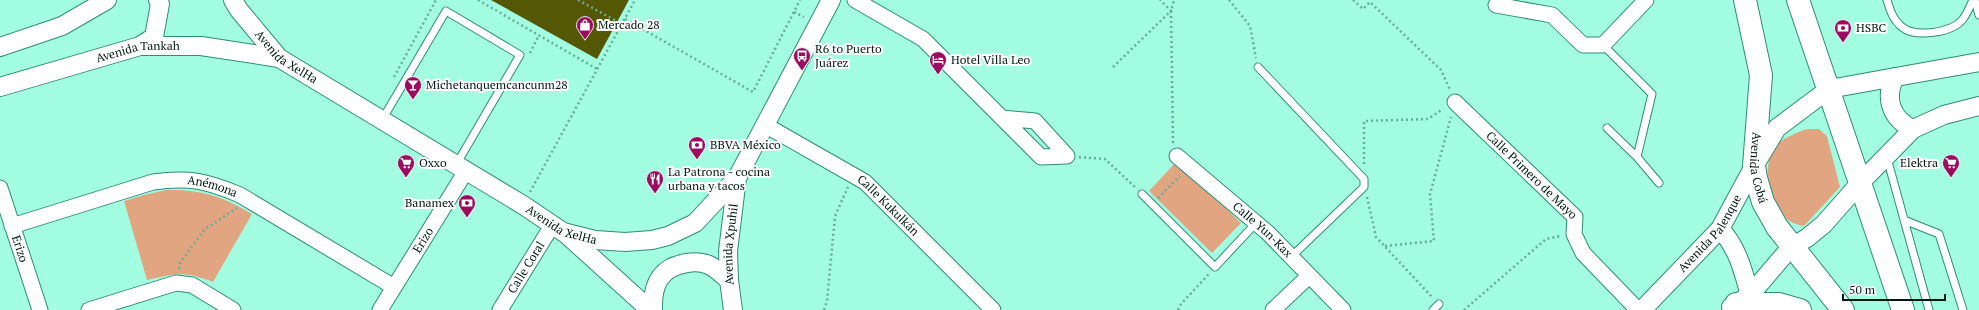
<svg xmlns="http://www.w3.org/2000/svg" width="1979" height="310" font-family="'PT Serif',serif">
<rect width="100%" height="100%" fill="#a2fde1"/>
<!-- green -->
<path fill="#e2a581" d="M1807 129H1819L1827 136 1840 187 1804 226C1770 222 1760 176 1773 149 1778 140 1798 132 1807 129Z
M1177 161 1241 223 1212 253 1149 191Z
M166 190C200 189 223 196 252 214L213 282C185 271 176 273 147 280L124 201 144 195Z"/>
<!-- building -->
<path fill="#545804" d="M491 0H629L597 59Z"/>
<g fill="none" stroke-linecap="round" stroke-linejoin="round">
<!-- service casing -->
<g stroke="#2e8d75" stroke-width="9">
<path id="service" d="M1887 0C1890 10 1893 20 1902 27 1915 38 1952 33 1963 19 1967 14 1970 6 1973 0
M1975 0 1979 15
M1603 45 1652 94 1637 157 1659 183
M1258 67 1364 179V187L1291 257
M382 120 446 11 520 55 456 165
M1607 128 1637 157
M1887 158 1929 310
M1142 194 1215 267 1256 223
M1904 220 1939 234 1963 310
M1433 310 1439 304"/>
</g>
<!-- minor casing -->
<g stroke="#2e8d75" stroke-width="17">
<g id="minor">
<path d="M855 0 923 39 1041 157 1067 156 1035 121 1002 118"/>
<path d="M1496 5 1552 15 1583 45H1603L1646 0"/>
<path id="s1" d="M1455 102 1575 217 1574 234 1583 253 1638 310"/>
<path id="s2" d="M765 125 865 182 993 310"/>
<path id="s3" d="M1177 156 1268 233 1343 310"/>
<path id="s4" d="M0 188 40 310"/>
<path id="s5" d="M12 226 153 182C190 177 207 181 240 195L394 287"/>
<path d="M89 310 176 283 192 285 233 310"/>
<path id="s6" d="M380 310 466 171"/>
<path id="s7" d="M500 310 553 224"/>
<path d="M1273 310 1309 276"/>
</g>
</g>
<!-- tertiary casing -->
<g stroke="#2e8d75" stroke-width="20">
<g id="tertiary">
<path id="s8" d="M233 0 239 10 279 58 523 205 563 232 595 240 625 242 652 240 668 236 695 223 737 178 831 0"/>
<path d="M140 46 154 37 160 4 158 0"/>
<path d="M0 47 62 26 107 0"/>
<path d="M1895 77C1884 98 1891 119 1913 129"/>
<path id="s9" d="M0 87 140 46H201L279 58"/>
<path d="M1720 229C1738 248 1743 271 1750 295"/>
<path d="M565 233 650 310"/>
<path d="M1731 307 1750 295 1791 247 1807 238 1824 224 1860 183 1913 129 1944 115 1979 106"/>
<path d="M653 310C652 285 660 267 687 263 693 262 702 262 709 265 716 268 722 275 729 280"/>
<path id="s10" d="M733 310 729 280 728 251 737 178"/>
<path id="s11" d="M1642 310 1720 229 1754 166 1777 128 1829 89 1979 62"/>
</g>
</g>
<!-- primary casing -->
<g stroke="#2e8d75" stroke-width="24">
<g id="primary">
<path id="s12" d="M1745 0 1761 75 1754 166 1756 178 1763 202 1777 227 1843 310"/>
<path d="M1798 0 1903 310"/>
<path d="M1736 304H1779L1800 310"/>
</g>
</g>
<!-- path -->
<path stroke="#69ac98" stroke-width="2.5" stroke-dasharray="2 3" stroke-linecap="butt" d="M478 0 597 69
M578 0 622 24
M1229 0 1250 26 1256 58
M1353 0 1363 9 1370 2 1441 70 1450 90
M794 12 804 17
M625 19 753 92 800 0
M530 53 539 35
M1113 67 1171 11 1160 0
M394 77 436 0
M1173 143 1171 11 1174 0
M1079 157 1105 159 1135 187
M1364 164V121L1428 119 1443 109
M530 192 635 0
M1367 197 1376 237 1432 297
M1158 198 1180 176
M1385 246 1434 241 1430 194 1451 117
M179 269 180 263 204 230 237 208
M824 310 827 301 835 216 848 187
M1178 310 1181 304 1209 274
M1464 310 1546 239 1561 236"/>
<!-- service -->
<use href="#service" stroke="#fff" stroke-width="7"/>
<!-- minor -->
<use href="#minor" stroke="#fff" stroke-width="15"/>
<!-- tertiary -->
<use href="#tertiary" stroke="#fff" stroke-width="18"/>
<!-- primary -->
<use href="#primary" stroke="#fff" stroke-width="22"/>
</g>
<!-- icons -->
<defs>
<g id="shop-pin" transform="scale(0.9)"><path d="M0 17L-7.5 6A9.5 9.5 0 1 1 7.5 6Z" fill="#990c5f" stroke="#fff"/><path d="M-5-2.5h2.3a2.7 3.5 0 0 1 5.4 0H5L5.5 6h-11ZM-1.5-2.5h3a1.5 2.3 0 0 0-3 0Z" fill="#fff"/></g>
<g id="bank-pin" transform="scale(0.9)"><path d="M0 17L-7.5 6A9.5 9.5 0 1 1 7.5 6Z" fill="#990c5f" stroke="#fff"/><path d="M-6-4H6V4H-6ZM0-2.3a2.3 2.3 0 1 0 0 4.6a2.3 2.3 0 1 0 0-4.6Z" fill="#fff"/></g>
<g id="bus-pin" transform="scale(0.9)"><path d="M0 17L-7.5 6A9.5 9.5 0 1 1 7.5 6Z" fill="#990c5f" stroke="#fff"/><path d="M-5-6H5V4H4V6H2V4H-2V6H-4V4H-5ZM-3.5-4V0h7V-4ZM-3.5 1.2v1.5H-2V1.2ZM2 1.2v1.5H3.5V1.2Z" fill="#fff"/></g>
<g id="hotel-pin" transform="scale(0.9)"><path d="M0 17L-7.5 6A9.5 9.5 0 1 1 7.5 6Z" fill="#990c5f" stroke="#fff"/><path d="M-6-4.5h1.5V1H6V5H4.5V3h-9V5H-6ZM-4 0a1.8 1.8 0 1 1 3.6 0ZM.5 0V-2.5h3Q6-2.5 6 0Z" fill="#fff"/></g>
<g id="bar-pin" transform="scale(0.9)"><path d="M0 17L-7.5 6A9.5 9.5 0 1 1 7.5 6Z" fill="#990c5f" stroke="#fff"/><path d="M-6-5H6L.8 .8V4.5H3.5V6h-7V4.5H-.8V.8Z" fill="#fff"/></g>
<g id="supermarket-pin" transform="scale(0.9)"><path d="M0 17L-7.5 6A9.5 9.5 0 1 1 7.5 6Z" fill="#990c5f" stroke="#fff"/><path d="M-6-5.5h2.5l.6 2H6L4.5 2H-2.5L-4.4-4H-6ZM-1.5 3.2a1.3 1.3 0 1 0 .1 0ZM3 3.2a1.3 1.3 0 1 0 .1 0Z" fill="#fff"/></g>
<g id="restaurant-pin" transform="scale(0.9)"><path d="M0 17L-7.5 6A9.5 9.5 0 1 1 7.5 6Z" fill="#990c5f" stroke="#fff"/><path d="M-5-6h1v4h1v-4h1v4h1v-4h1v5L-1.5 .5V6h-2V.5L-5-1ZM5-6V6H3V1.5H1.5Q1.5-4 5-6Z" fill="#fff"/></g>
</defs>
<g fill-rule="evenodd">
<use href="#shop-pin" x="585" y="25"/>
<use href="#bank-pin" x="1843" y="28"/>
<use href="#bus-pin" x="802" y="56"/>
<use href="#hotel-pin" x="938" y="60"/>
<use href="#bar-pin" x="413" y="85"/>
<use href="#bank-pin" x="697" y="145"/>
<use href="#supermarket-pin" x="406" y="163"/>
<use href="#supermarket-pin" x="1951" y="163"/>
<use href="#restaurant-pin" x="655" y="179"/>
<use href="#bank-pin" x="467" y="203"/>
</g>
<g text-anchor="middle" stroke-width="4" stroke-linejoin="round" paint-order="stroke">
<!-- poi labels -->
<g font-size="12" fill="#001912" stroke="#fff" text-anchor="start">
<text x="598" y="29">Mercado 28</text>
<text x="1856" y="32">HSBC</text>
<text x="815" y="53">R6 to Puerto<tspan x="815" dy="14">Juárez</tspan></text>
<text x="951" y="64">Hotel Villa Leo</text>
<text x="426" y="89">Michetanquemcancunm28</text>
<text x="710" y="149">BBVA México</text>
<text x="419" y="167">Oxxo</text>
<text x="1938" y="167" text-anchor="end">Elektra</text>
<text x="668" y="176">La Patrona - cocina<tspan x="668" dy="14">urbana y tacos</tspan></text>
<text x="454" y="207" text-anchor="end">Banamex</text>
</g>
<!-- street labels -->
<g font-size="12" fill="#001912" stroke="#fff">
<text dy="4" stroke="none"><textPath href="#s9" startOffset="143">Avenida Tankah</textPath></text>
<text dy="4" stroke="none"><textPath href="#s8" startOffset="79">Avenida XelHa</textPath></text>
<text dy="4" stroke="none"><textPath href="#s12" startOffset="170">Avenida Cobá</textPath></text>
<text dy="4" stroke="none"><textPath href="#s1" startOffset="106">Calle Primero de Mayo</textPath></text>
<text dy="4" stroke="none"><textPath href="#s5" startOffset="208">Anémona</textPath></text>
<text dy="4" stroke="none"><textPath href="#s2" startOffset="148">Calle Kukulkán</textPath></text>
<text dy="4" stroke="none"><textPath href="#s8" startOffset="403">Avenida XelHa</textPath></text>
<text dy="4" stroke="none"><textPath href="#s3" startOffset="113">Calle Yun-Kax</textPath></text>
<text dy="4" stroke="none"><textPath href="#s11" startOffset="103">Avenida Palenque</textPath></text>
<text dy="4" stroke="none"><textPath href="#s6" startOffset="82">Erizo</textPath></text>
<text dy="4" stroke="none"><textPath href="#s10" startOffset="66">Avenida Xpuhil</textPath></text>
<text dy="4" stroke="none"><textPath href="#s4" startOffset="64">Erizo</textPath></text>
<text dy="4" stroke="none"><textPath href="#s7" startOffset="50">Calle Coral</textPath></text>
</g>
</g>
<!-- scale -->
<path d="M1843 294v6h102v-6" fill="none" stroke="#001912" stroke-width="2"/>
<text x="1849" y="294" font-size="12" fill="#001912" stroke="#ffffff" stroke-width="3" paint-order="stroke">50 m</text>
</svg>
